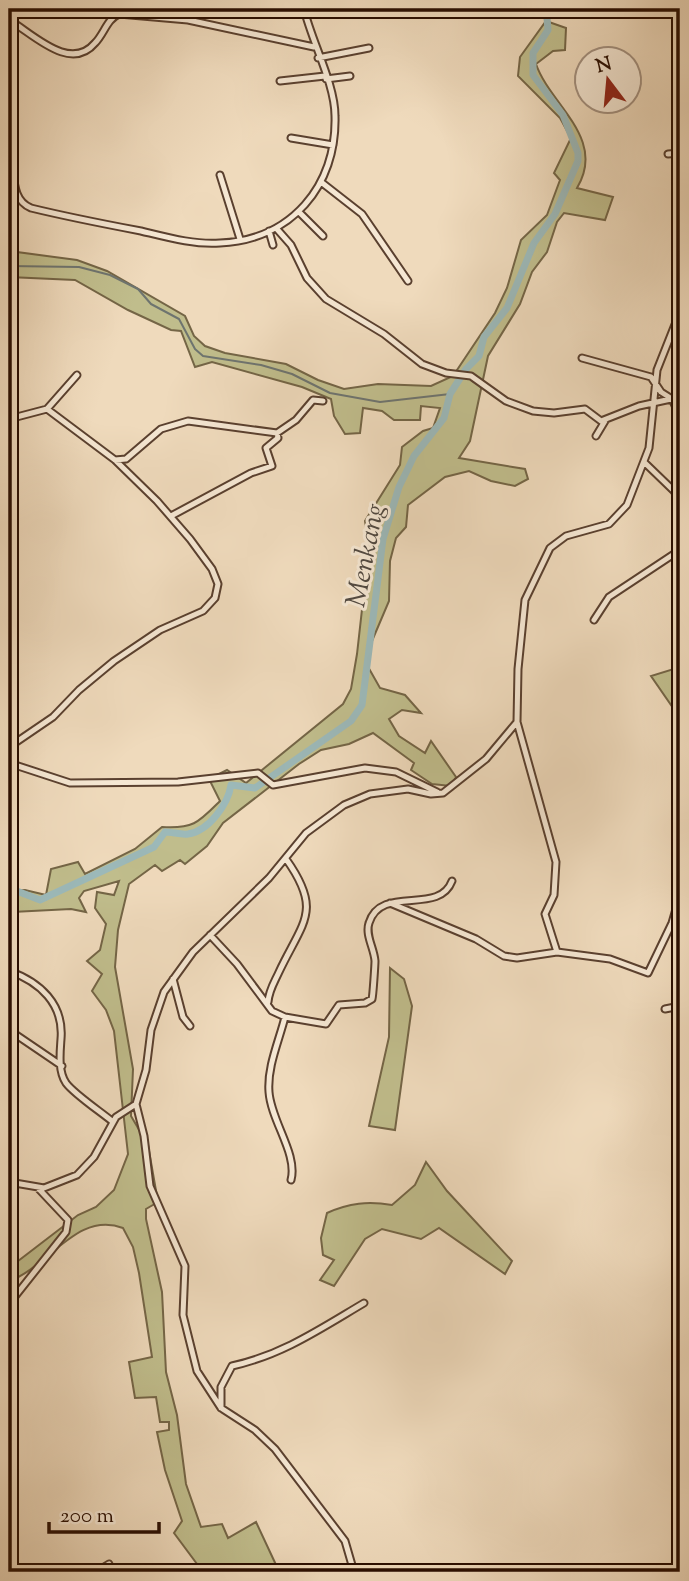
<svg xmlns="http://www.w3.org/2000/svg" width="689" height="1581" font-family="'Sorts Mill Goudy',serif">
<rect width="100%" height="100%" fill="#efdabc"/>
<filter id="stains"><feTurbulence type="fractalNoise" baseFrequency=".00286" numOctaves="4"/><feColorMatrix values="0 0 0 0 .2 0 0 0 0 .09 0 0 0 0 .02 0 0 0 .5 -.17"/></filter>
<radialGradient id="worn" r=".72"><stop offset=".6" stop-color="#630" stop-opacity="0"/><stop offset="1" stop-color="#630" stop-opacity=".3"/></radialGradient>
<!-- green -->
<path fill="#c0bd8c" stroke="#746546" stroke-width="2" d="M546 21 566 28 565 50 553 51 536 64C550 105 607 138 577 188L613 197 605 220 564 213 557 222 547 252 532 272 520 304 488 356 470 441 459 458 525 469 528 479 515 486 491 481 469 471 445 477 408 505 406 527 396 538 390 561 389 601 369 648 367 665 380 688 405 695 421 713 402 710 389 719 399 736 425 753 431 741 456 777 451 786 432 784 411 770 414 763 373 733 349 744 321 750 299 764 223 823 207 846 185 864 180 860 162 871 155 865 129 884 118 930 115 967 133 1069 131 1116 148 1145 158 1202 146 1209V1219L162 1292 166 1372 177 1415 186 1484 201 1527 222 1524 228 1538 256 1522 277 1567 276 1572H203L174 1533 182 1521 165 1470 157 1432 169 1430V1422H160L156 1397 135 1398 129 1362 152 1357 139 1273 133 1247 123 1228C77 1210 48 1268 9 1281V1268L78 1215 96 1207 114 1190 128 1154 114 1031 106 1010 92 991 102 974 87 961 100 950 106 924 95 908 97 892 114 895 119 881 84 891 79 898 86 912 71 909 12 912H9V879H12L13 891 25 890 46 895 51 869 78 862 85 874 135 849 162 827C194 829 199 822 220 801L209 779 227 770 246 783 343 704 351 689 357 654 369 547 365 521 400 465 402 447 423 431 433 428 440 408 421 406 420 420H394L382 411 363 408 360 433 345 434 334 416 331 399 302 387 212 362 195 367 181 331 171 330 128 310 75 280 9 277V251L77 260 107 271 185 316 194 336 205 346 225 353 286 364 318 380 344 389 378 384 431 386 453 376 495 313 507 288 521 240 547 215 560 180 554 173 571 138 560 118 518 76 520 57Z
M680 667V718L651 676Z
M390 968 404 979 412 1006 395 1130 369 1126 389 1037Z
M426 1162 447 1191 512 1261 505 1274 439 1228 421 1239 382 1229 365 1239 334 1286 320 1280 334 1260 323 1255 321 1238 327 1213C349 1203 368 1201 392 1205L415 1185Z"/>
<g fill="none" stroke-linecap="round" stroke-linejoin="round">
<!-- stream -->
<path stroke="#6e746f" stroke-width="2" d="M9 266 79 267 110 275 138 289 151 304 179 319 195 349 203 356 261 365 292 374 330 393 380 402 450 394"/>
<!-- river -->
<path stroke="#9cb9b9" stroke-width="7" d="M9 888 40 900 154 847 165 832C172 832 181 835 188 834 209 831 228 804 231 785L255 788 351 721 362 705 383 539 399 487 414 456 444 418 450 394 466 369 479 356 484 337 507 308 534 243 555 214 578 161V153L563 115 533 75V53L548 30 547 18 540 9"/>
<!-- minor casing -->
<g stroke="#5a402f" stroke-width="9">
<path id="minor" d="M9 20C32 33 70 73 95 43 104 34 107 19 119 14L188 20 314 47
M318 58 369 48
M326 79 350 76
M280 81 325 76
M291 138 333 145
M9 151C16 171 9 199 31 208 68 217 104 224 141 231 166 237 194 245 220 243 291 240 337 186 335 116 335 84 312 42 304 9
M668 154 680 153
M220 175 240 239
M321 182 362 214 408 281
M299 212 323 236
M276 228 291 245 307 278 326 299 384 334 422 364 446 373 471 376 506 401 533 411 554 413 585 409 601 421 639 406 680 397
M269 231 273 245
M582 358 651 377 661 392 672 399 680 416
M9 419 47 409 77 375
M596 436 605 421
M115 460 126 459 161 429 188 421 277 433 296 420 313 400 323 401
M645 463 674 491 680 501
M171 516 251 473 272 466 266 448 278 438 277 433
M594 620 609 597 680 550
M9 747 53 717 79 690 114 661 160 630 203 611 215 598 218 584 212 569 190 539 157 501 115 460 47 409
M9 763 70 783 178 782 258 773 273 785 365 768 396 772 437 792
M390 903 476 939 504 956 517 958 557 952 545 914 554 895 556 862 517 722
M210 935 237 964 272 1011 285 1017 326 1024 339 1005 365 1003 372 999C373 996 375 964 375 961 374 948 365 935 369 923 381 884 439 916 452 881
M557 952 610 959 648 973 672 923 680 895
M9 971C40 982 64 1004 61 1039 60 1053 58 1071 66 1083 74 1094 101 1112 113 1122
M173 979 183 1017 190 1026
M268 1002C269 990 274 983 279 972 303 921 323 911 286 859
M665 1009 680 1006
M285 1017C279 1041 267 1067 269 1092 271 1121 298 1154 291 1180
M9 1030 62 1066
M136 1104 144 1136 150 1186 185 1266 183 1315 197 1371 221 1408 255 1430 275 1449 345 1541 354 1572
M9 1182 44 1188 77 1175 94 1157 116 1117 136 1104 146 1070 151 1030 164 992 193 952 269 878 306 833 344 805 370 794 408 789 431 794 443 793 486 759 517 722 518 669 525 600 550 548 566 536 609 524 627 505 649 448 657 370 680 312
M9 1304 66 1232 68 1220 37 1187
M221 1408V1387L232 1366C282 1355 320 1329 364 1303
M9 1509 12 1508
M96 1572 109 1564"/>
</g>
<!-- minor -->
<use href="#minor" stroke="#f5e7d3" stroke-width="5"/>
</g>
<g text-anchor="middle" stroke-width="6" stroke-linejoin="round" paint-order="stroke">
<!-- water labels -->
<g font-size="28" font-style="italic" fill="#514941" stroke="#f5e7d3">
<text transform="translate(364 555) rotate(-79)" y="10">Menkang</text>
</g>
</g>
<!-- margin -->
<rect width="689" height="1581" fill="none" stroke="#efdabc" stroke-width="35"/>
<rect x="10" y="10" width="668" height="1560" fill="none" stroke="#290d00" stroke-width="3.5"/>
<rect x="18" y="18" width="654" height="1546" fill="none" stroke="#290d00" stroke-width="2"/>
<!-- north arrow -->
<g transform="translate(608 80) rotate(344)"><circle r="33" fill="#f5e7d3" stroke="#a3907f" stroke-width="2"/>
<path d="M0-5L12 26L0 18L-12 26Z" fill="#8f2418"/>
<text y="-10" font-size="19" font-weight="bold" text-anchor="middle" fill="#290d00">N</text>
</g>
<!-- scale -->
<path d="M49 1522v10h110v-10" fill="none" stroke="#290d00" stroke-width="3.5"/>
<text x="60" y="1522" font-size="21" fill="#290d00" stroke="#f5e7d3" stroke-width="5" paint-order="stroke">200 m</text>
<rect width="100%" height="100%" filter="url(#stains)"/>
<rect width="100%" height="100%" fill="url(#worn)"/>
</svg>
